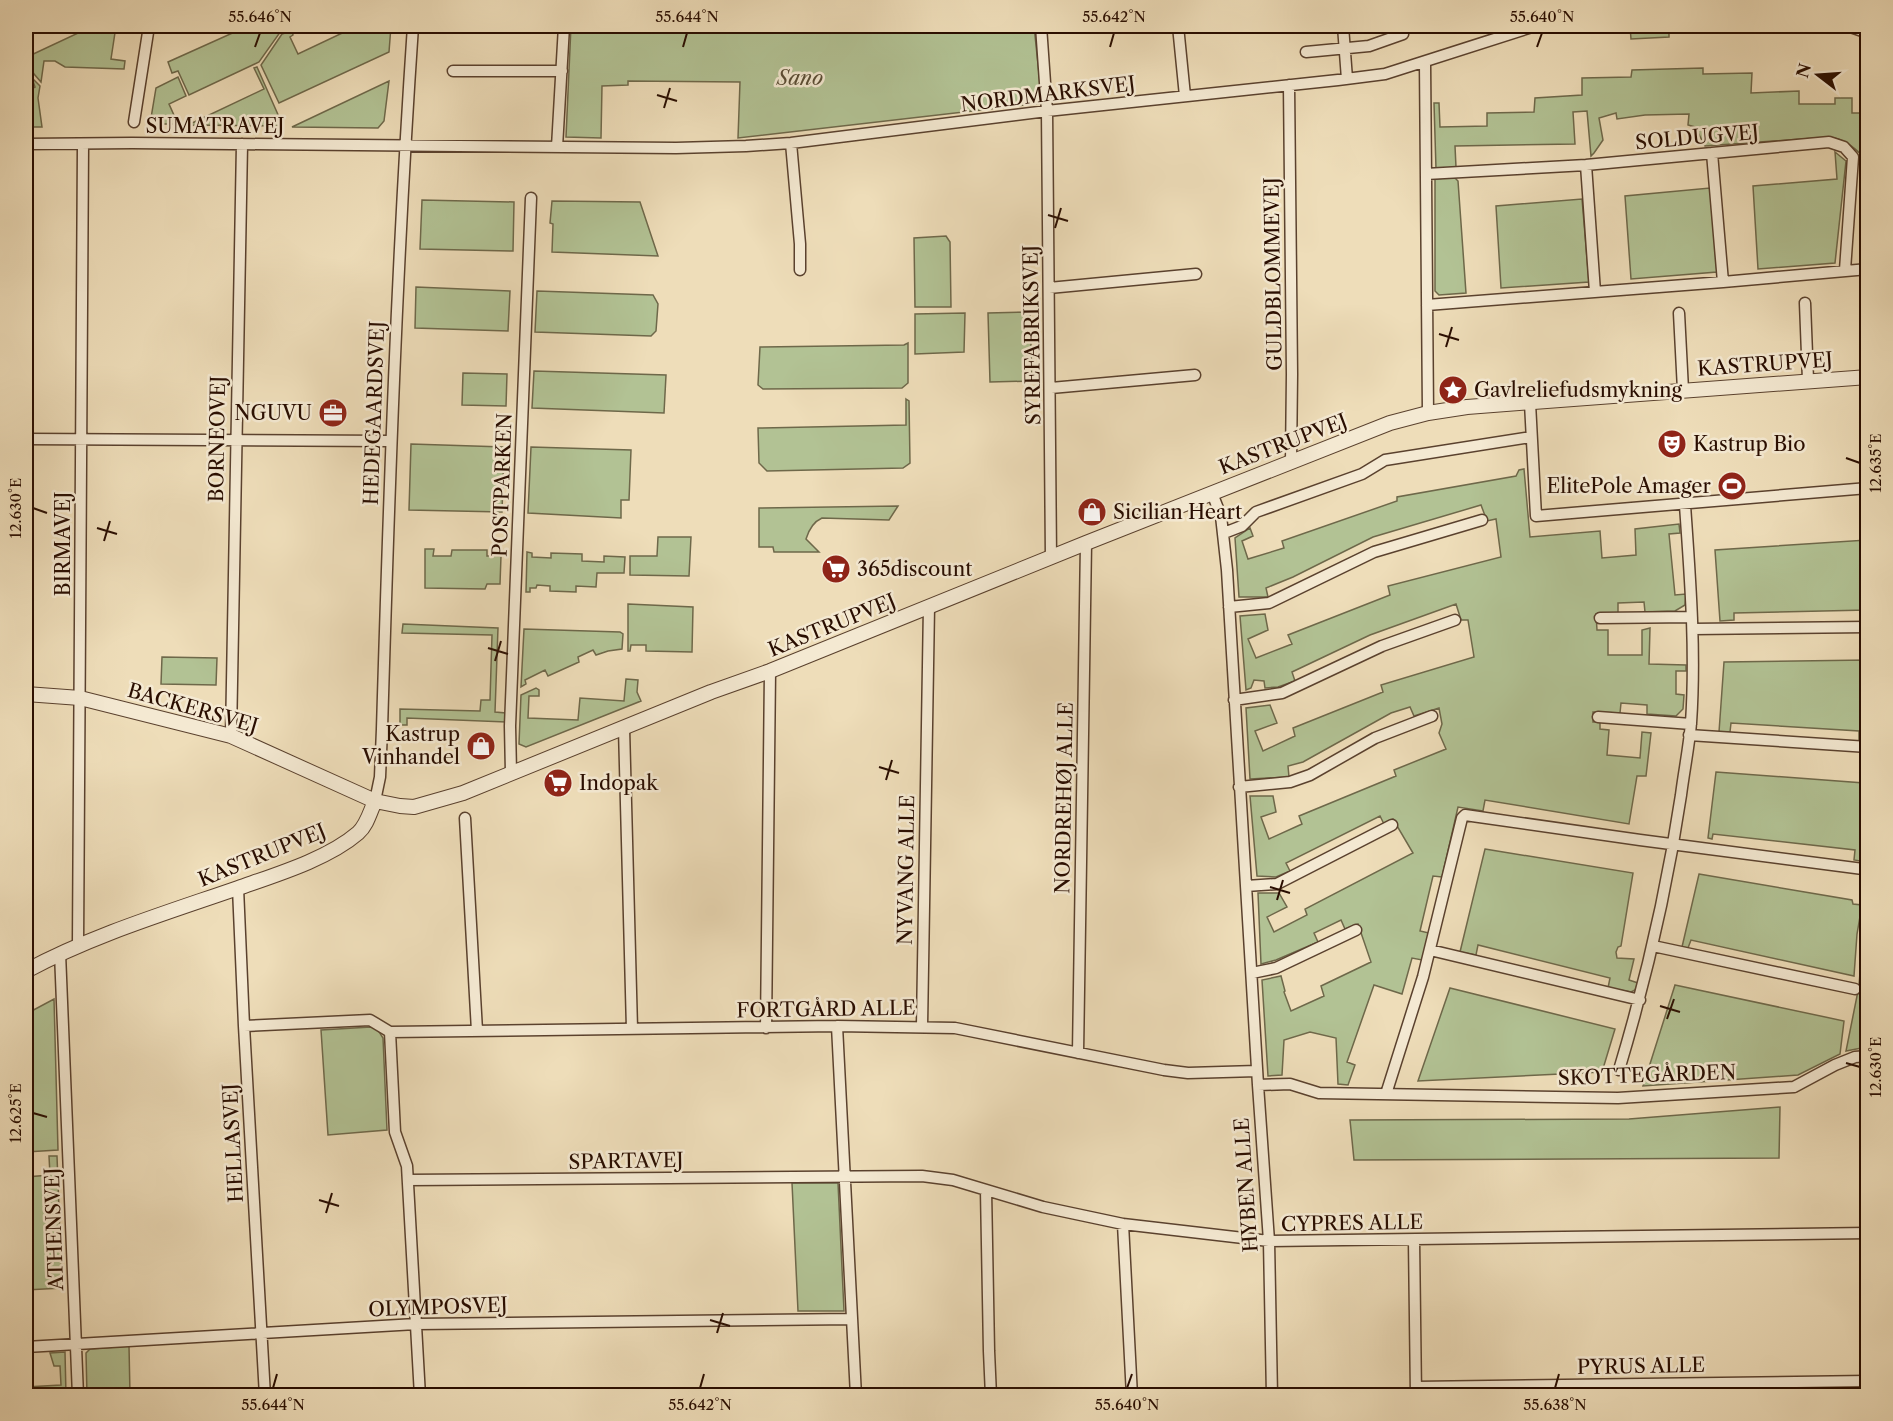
<svg xmlns="http://www.w3.org/2000/svg" width="1893" height="1421" font-family="'Libre Caslon Text',serif">
<rect width="100%" height="100%" fill="#eeddb9"/>
<filter id="stains"><feTurbulence type="fractalNoise" baseFrequency=".00333" numOctaves="4"/><feColorMatrix values="0 0 0 0 .2 0 0 0 0 .09 0 0 0 0 .02 0 0 0 .5 -.17"/></filter>
<radialGradient id="worn" r=".72"><stop offset=".6" stop-color="#630" stop-opacity="0"/><stop offset="1" stop-color="#630" stop-opacity=".3"/></radialGradient>
<!-- green -->
<path fill="#b2c294" stroke="#6e684a" stroke-width="1.5" d="M93 26H116L111 59 125 61 124 69 65 67 55 61H44L41 82 34 74 27 60 29 58V56Z
M248 26H282L281 31 259 62 189 95 178 71 172 73 168 62Z
M357 26H391L389 52 279 103 261 65 282 34 292 31 293 35 290 37 298 54Z
M571 26H1034L1042 103 738 138 740 82 628 81V85L602 86 601 138 566 137Z
M1630 26H1669V37L1631 39Z
M257 67 283 126 188 125 264 89 254 68Z
M1703 68V74L1752 73 1751 93 1799 91V104H1835V98H1852V113H1867V144L1863 156C1852 146 1844 139 1829 137L1705 146 1695 127 1688 125 1689 114 1645 115 1617 119 1616 113 1599 118 1603 140 1594 153 1591 156 1587 111 1573 112 1575 144 1455 146 1456 167 1436 169 1434 103H1439L1440 127 1487 126V113L1534 112 1535 98 1582 95V78L1631 77 1632 70Z
M178 77 186 96 169 104 178 124H150L156 88Z
M32 78 40 86 38 98 42 127H26V100L27 98 26 95 32 92 31 89 35 87Z
M389 81 384 121 378 128 292 127Z
M1835 152 1846 161 1835 263 1758 269 1753 186 1837 179Z
M1454 177 1458 181 1466 293 1439 295 1435 291V179Z
M1710 188 1717 272 1631 279 1625 196Z
M1582 199 1589 282 1501 288 1496 206Z
M422 200 514 202 513 251 420 249Z
M552 201 640 202 658 256 552 252 553 224 550 223Z
M946 236 950 242 951 307H915L914 238Z
M416 287 510 291 508 331 415 328Z
M537 291 653 295 658 304 656 331 651 336 535 332Z
M1030 312 1032 381 990 382 988 313Z
M965 313 964 352 915 354V314Z
M908 343V383L902 388 763 389 758 385 760 347 904 345Z
M534 371 666 375 664 413 532 408Z
M463 373 507 374 506 406 462 405Z
M906 399 909 401 910 463 903 468 767 471 759 463 758 428 906 425Z
M411 444 504 447 502 512 409 510Z
M531 447 631 450 629 500H621V518L528 513Z
M1524 469 1530 537 1600 531 1602 558 1636 555 1635 529 1679 524 1680 533 1669 534 1675 595 1686 594 1685 605 1675 611 1645 612 1644 602 1618 603V613L1596 614 1597 630H1608V655H1642V630L1650 628 1649 664 1686 665V671H1676V694L1684 695 1683 709 1676 716 1647 714V705L1621 703 1620 713 1593 712V722H1600V729L1609 730 1607 755 1640 758 1642 732 1651 733 1646 776H1637L1629 824 1485 800 1483 811 1458 807 1442 877 1433 876 1420 931 1429 933 1422 960 1412 958 1402 994 1374 985 1347 1062 1355 1065 1348 1085 1338 1084 1336 1038 1310 1032 1284 1040 1282 1075 1268 1076 1262 980 1281 976 1285 991 1284 992 1291 1011 1324 996 1321 986 1371 962 1358 924 1345 929 1341 920 1314 933 1318 942 1276 960 1261 964 1258 893H1279L1287 907 1267 917 1274 932 1307 915 1305 909 1413 853 1393 819 1384 824 1380 816 1286 863 1290 871 1276 877 1257 876 1250 796H1273L1276 812 1261 817 1269 839 1302 824 1299 816 1396 776 1394 770 1446 749 1439 733 1442 724 1439 708 1414 716 1410 707 1391 713 1303 762 1288 766 1289 777 1250 779 1246 708 1270 705 1277 723 1255 731 1263 751 1295 736 1293 728 1383 692 1381 685 1474 657 1468 620H1461L1456 604 1370 635 1292 672 1295 681 1278 687 1265 688 1264 681 1254 680 1251 688 1246 690 1240 616 1265 614 1268 630 1248 639 1256 658 1292 644 1288 635 1390 595 1388 586 1501 557 1496 519 1487 521 1481 505 1373 537 1293 577 1266 588 1268 597H1239L1235 538 1250 528 1253 536 1242 541 1248 559 1284 548 1282 541 1397 501V497L1516 476 1519 470Z
M898 506 889 520 822 518C813 522 809 529 806 539L819 552H774L773 547H759V508Z
M658 537H691L689 576 630 575V556H657Z
M1867 540V610L1734 613V620L1720 621 1715 550Z
M425 549H434L433 556H451L452 550H487V556H501L500 584H487L485 589 425 588Z
M527 552 532 553V557L551 558V553L582 554V561L604 562V556L625 557 624 573H597L596 587 576 586V592L550 591V586L537 585 536 588H530V592H526Z
M628 604 693 607 692 652 646 651V645H631L630 651H628Z
M403 624 498 628 495 712 506 713V722L407 718V725H400V709L480 711 481 700H490L492 635 402 633Z
M524 629 620 632 623 634 622 649 608 651 596 655 593 650 578 657 579 662 548 676 545 670 525 680 526 684 521 687Z
M162 657 217 658 216 685 161 684Z
M1867 660V741H1859V731L1731 723 1730 732H1719L1724 662Z
M626 679 638 680 637 692 641 701 526 747 519 744 521 695 536 688 539 690V696H529L528 718 578 720 580 698 624 701Z
M1716 772 1864 783 1866 814 1860 861 1854 860 1855 850 1713 834 1712 839 1708 838Z
M1485 849 1633 873 1621 946 1618 947 1616 952 1617 958 1634 959 1629 980 1638 983 1635 990 1631 992 1608 988 1610 978 1478 945 1476 955 1460 952Z
M1699 874 1852 900 1853 904 1862 905 1857 934 1854 976 1691 940 1688 948 1682 947Z
M1867 907V1047L1846 1051 1859 986 1863 933Z
M1675 985 1844 1021 1840 1054 1798 1075 1643 1086Z
M1450 988 1615 1029 1602 1072 1418 1081Z
M54 999 58 1150 26 1152V1014Z
M371 1027 378 1030 383 1038 387 1130 328 1135 321 1030Z
M1780 1107 1779 1158 1354 1160 1350 1120 1629 1119Z
M49 1156H57L62 1288 26 1290V1177L50 1175Z
M792 1183H838L844 1311H798Z
M129 1346 130 1395H87L86 1353 90 1349Z
M65 1352 66 1395H26V1387L61 1385 60 1366H54L50 1353Z"/>
<g fill="none" stroke-linecap="round" stroke-linejoin="round">
<!-- minor casing -->
<g stroke="#5a412e" stroke-width="13">
<path id="minor" d="M1041 26 1047 111 1051 558
M1178 26 1185 96
M1343 26 1347 79
M1848 26 1868 33
M1306 52 1369 46 1403 34
M1425 62 1428 413
M453 71H562
M1289 85 1292 374 1291 461
M134 122 149 26
M791 143 800 244V270
M26 144 132 143 676 148 746 146 791 143 1047 111 1338 80 1385 74 1535 26
M557 147 564 26
M1712 153 1723 282
M1586 165 1595 292
M1426 174 1586 165 1829 142 1844 147 1853 157 1845 270
M1049 288 1196 274
M1805 303 1808 380
M1427 305 1723 282 1868 269
M1679 313 1683 390
M1051 388 1195 375
M1530 403 1536 516 1868 488
M26 439 390 441
M1212 493 1221 516 1227 570 1258 1085 1269 1241 1272 1396
M1224 533 1242 526 1256 512 1362 474 1385 460 1531 437
M1229 607 1269 603 1374 552 1482 520
M1600 618 1692 617
M1693 629 1868 627
M1234 700 1282 693 1382 646 1455 620
M1598 717 1691 724
M624 728 632 1029
M1689 735 1868 747
M231 736 242 144
M511 773 510 726 531 198
M1239 787 1290 782 1310 775 1375 738 1432 716
M375 801 380 777 382 729C389 494 397 260 413 26
M465 818 477 1031
M1246 886 1277 884 1392 825
M238 888 244 1026 265 1396
M78 944 83 144
M1653 946 1855 989
M1430 950 1640 1000
M60 953 78 1396
M1252 973 1276 968 1356 930
M244 1026 370 1020 390 1032
M837 1026 856 1396
M922 1026 929 606
M766 1028 770 671
M390 1032 837 1026 955 1028 1164 1070 1188 1073 1257 1071
M390 1032 395 1132 407 1166 420 1396
M1078 1053 1086 543
M1619 1070C1646 980 1667 889 1681 795 1684 771 1689 747 1691 723 1696 650 1690 577 1685 505
M1258 1085 1290 1084 1319 1093 1618 1098 1794 1087 1835 1065 1855 1057 1868 1056
M1386 1094 1423 977 1462 818 1465 815 1640 840 1863 869
M408 1180 922 1176 953 1180 1043 1207 1123 1224 1269 1241 1868 1233
M986 1190 989 1351 991 1396
M1123 1224 1132 1396
M1414 1240 1416 1396
M26 1347 416 1324 852 1319
M1416 1387 1868 1381"/>
</g>
<!-- tertiary casing -->
<g stroke="#5a412e" stroke-width="16">
<path id="tertiary" d="M26 694 80 698 231 736 375 801 400 806 414 807 463 793 711 692 770 671 1086 543 1390 423 1428 413 1467 407 1868 377
M26 971C93 935 166 913 238 888 275 875 328 859 358 833 367 825 370 812 375 801"/>
</g>
<!-- minor -->
<use href="#minor" stroke="#f4e9d2" stroke-width="10"/>
<!-- tertiary -->
<use href="#tertiary" stroke="#f4e9d2" stroke-width="14"/>
</g>
<!-- ticks -->
<path fill="none" stroke="#290d00" stroke-width="2" d="M255 47 260 33M683 47 687 33M1110 47 1114 33M1537 47 1542 33M657 95 677 101M664 108 670 88M1048 215 1068 221M1055 228 1061 208M1439 334 1459 340M1446 347 1452 327M1846 458 1860 463M33 508 47 513M97 528 117 534M104 541 110 521M488 648 508 654M495 661 501 641M879 767 899 773M886 780 892 760M1270 887 1290 893M1277 900 1283 880M1660 1006 1680 1012M1667 1019 1674 999M1846 1063 1860 1067M33 1113 47 1117M319 1200 339 1206M326 1213 332 1193M710 1320 730 1326M717 1333 723 1313M273 1388 277 1374M700 1388 704 1374M1127 1388 1132 1374M1555 1388 1559 1374"/>
<!-- icons -->
<defs>
<g id="sight-disc" transform="scale(1.5)"><circle r="9.5" fill="#8f2418" stroke="#f4e9d2"/><path d="M0-6L1.8-2.2L6-1.7L2.9 1.2L3.7 5.4L0 3.3L-3.7 5.4L-2.9 1.2L-6-1.7L-1.8-2.2Z" fill="#fff"/></g>
<g id="office-disc" transform="scale(1.5)"><circle r="9.5" fill="#8f2418" stroke="#f4e9d2"/><path d="M-6-3h4V-5.5h4V-3h4V5H-6ZM-1-4.5V-3h2v-1.5ZM-6 0V1H6V0Z" fill="#fff"/></g>
<g id="theatre-disc" transform="scale(1.5)"><circle r="9.5" fill="#8f2418" stroke="#f4e9d2"/><path d="M-5-5.5Q0-4 5-5.5V0Q5 5 0 6Q-5 5-5 0ZM-3.3-2.5H-1v1.5H-3.3ZM1-2.5H3.3v1.5H1ZM-2.8 1Q0 5.5 2.8 1Z" fill="#fff"/></g>
<g id="stadium-disc" transform="scale(1.5)"><circle r="9.5" fill="#8f2418" stroke="#f4e9d2"/><path d="M0-5a6.5 5 0 1 0 0 10a6.5 5 0 1 0 0-10ZM-3.5-1.8h7v3.6h-7Z" fill="#fff"/></g>
<g id="shop-disc" transform="scale(1.5)"><circle r="9.5" fill="#8f2418" stroke="#f4e9d2"/><path d="M-5-2.5h2.3a2.7 3.5 0 0 1 5.4 0H5L5.5 6h-11ZM-1.5-2.5h3a1.5 2.3 0 0 0-3 0Z" fill="#fff"/></g>
<g id="supermarket-disc" transform="scale(1.5)"><circle r="9.5" fill="#8f2418" stroke="#f4e9d2"/><path d="M-6-5.5h2.5l.6 2H6L4.5 2H-2.5L-4.4-4H-6ZM-1.5 3.2a1.3 1.3 0 1 0 .1 0ZM3 3.2a1.3 1.3 0 1 0 .1 0Z" fill="#fff"/></g>
</defs>
<g fill-rule="evenodd">
<use href="#sight-disc" x="1453" y="390"/>
<use href="#office-disc" x="333" y="413"/>
<use href="#theatre-disc" x="1672" y="444"/>
<use href="#stadium-disc" x="1732" y="486"/>
<use href="#shop-disc" x="1092" y="512"/>
<use href="#supermarket-disc" x="836" y="569"/>
<use href="#shop-disc" x="481" y="746"/>
<use href="#supermarket-disc" x="558" y="783"/>
</g>
<g text-anchor="middle" stroke-width="5" stroke-linejoin="round" paint-order="stroke">
<!-- park labels -->
<g font-size="20" font-style="italic" fill="#594c34" stroke="#f4e9d2">
<text x="800" y="85">Sano</text>
</g>
<!-- street labels -->
<g font-size="20" fill="#290d00" stroke="#f4e9d2">
<text transform="translate(1048 94) rotate(-7)" y="7">NORDMARKSVEJ</text>
<text x="215" y="133">SUMATRAVEJ</text>
<text transform="translate(1697 137) rotate(-5)" y="7">SOLDUGVEJ</text>
<text transform="translate(1273 274) rotate(-91)" y="7">GULDBLOMMEVEJ</text>
<text transform="translate(1032 335) rotate(-91)" y="7">SYREFABRIKSVEJ</text>
<text transform="translate(1765 364) rotate(-4)" y="7">KASTRUPVEJ</text>
<text transform="translate(374 413) rotate(-88)" y="7">HEDEGAARDSVEJ</text>
<text transform="translate(217 439) rotate(-89)" y="7">BORNEOVEJ</text>
<text transform="translate(1283 444) rotate(-21)" y="7">KASTRUPVEJ</text>
<text transform="translate(502 485) rotate(-88)" y="7">POSTPARKEN</text>
<text transform="translate(63 544) rotate(-90)" y="7">BIRMAVEJ</text>
<text transform="translate(832 625) rotate(-22)" y="7">KASTRUPVEJ</text>
<text transform="translate(193 708) rotate(16)" y="7">BACKERSVEJ</text>
<text transform="translate(1064 798) rotate(-89)" y="7">NORDREHØJ ALLE</text>
<text transform="translate(262 855) rotate(-22)" y="7">KASTRUPVEJ</text>
<text transform="translate(906 870) rotate(-89)" y="7">NYVANG ALLE</text>
<text transform="translate(826 1009) rotate(-1)" y="7">FORTGÅRD ALLE</text>
<text transform="translate(1647 1075) rotate(-2)" y="7">SKOTTEGÅRDEN</text>
<text transform="translate(233 1143) rotate(-93)" y="7">HELLASVEJ</text>
<text transform="translate(626 1161) rotate(-1)" y="7">SPARTAVEJ</text>
<text transform="translate(1246 1185) rotate(-94)" y="7">HYBEN ALLE</text>
<text transform="translate(1352 1223) rotate(-1)" y="7">CYPRES ALLE</text>
<text transform="translate(54 1229) rotate(-92)" y="7">ATHENSVEJ</text>
<text transform="translate(438 1307) rotate(-2)" y="7">OLYMPOSVEJ</text>
<text transform="translate(1641 1366) rotate(-1)" y="7">PYRUS ALLE</text>
</g>
<!-- poi labels -->
<g font-size="20" fill="#290d00" stroke="#f4e9d2" text-anchor="start">
<text x="1474" y="397">Gavlreliefudsmykning</text>
<text x="312" y="420" text-anchor="end">NGUVU</text>
<text x="1693" y="451">Kastrup Bio</text>
<text x="1711" y="493" text-anchor="end">ElitePole Amager</text>
<text x="1113" y="519">Sicilian Heart</text>
<text x="857" y="576">365discount</text>
<text x="460" y="741" text-anchor="end">Kastrup<tspan x="460" dy="23">Vinhandel</tspan></text>
<text x="579" y="790">Indopak</text>
</g>
</g>
<!-- margin -->
<rect width="1893" height="1421" fill="none" stroke="#eeddb9" stroke-width="66"/>
<!-- north arrow -->
<g transform="translate(1818 75) rotate(287)" stroke="#f4e9d2" stroke-width="4.5" paint-order="stroke">
<path d="M0-4.5L10 22L0 15L-10 22Z" fill="#290d00"/>
<text y="-9" font-size="16" font-weight="bold" text-anchor="middle" fill="#290d00">N</text>
</g>
<rect x="33" y="33" width="1827" height="1355" fill="none" stroke="#290d00" stroke-width="2"/>
<g font-size="15" text-anchor="middle" fill="#290d00">
<text x="260" y="22">55.646°N</text>
<text x="687" y="22">55.644°N</text>
<text x="1114" y="22">55.642°N</text>
<text x="1542" y="22">55.640°N</text>
<text transform="translate(1876 463) rotate(-90)" y="5">12.635°E</text>
<text transform="translate(16 508) rotate(-90)" y="5">12.630°E</text>
<text transform="translate(1876 1067) rotate(-90)" y="5">12.630°E</text>
<text transform="translate(16 1113) rotate(-90)" y="5">12.625°E</text>
<text x="273" y="1410">55.644°N</text>
<text x="700" y="1410">55.642°N</text>
<text x="1127" y="1410">55.640°N</text>
<text x="1555" y="1410">55.638°N</text>
</g>
<rect width="100%" height="100%" filter="url(#stains)"/>
<rect width="100%" height="100%" fill="url(#worn)"/>
</svg>
